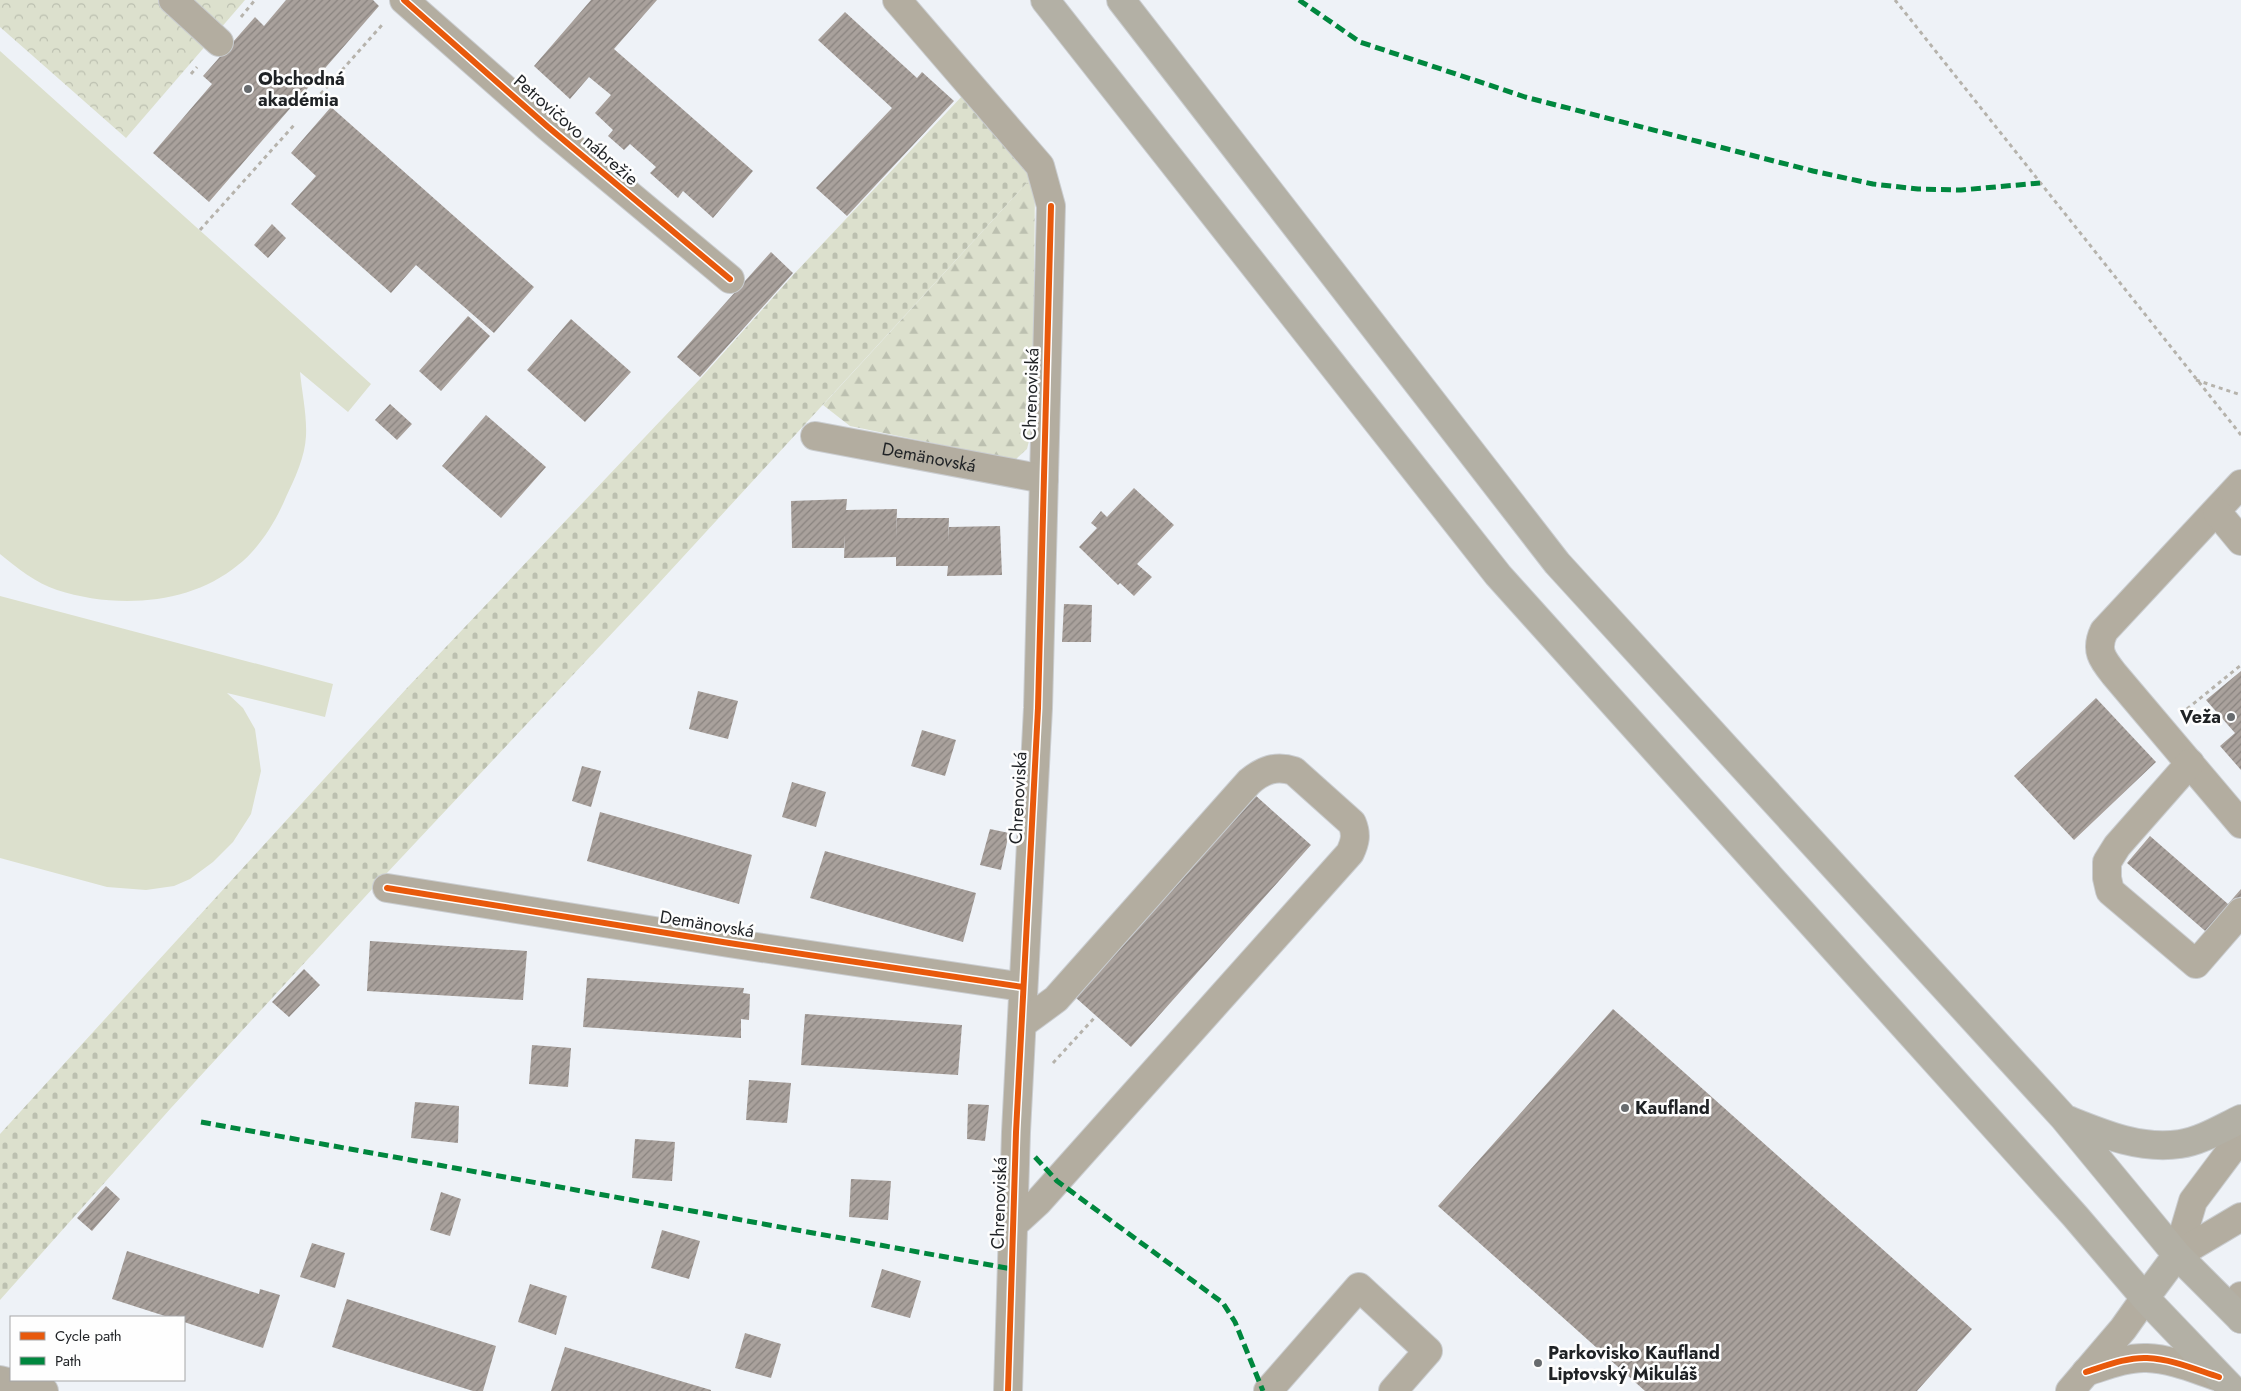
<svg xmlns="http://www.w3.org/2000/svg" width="2241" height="1391" font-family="Jost,sans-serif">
<defs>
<pattern id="forest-firs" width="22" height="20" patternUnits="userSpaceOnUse" patternTransform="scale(1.25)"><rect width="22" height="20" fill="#dce0cd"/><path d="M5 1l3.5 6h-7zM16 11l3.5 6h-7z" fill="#bcc0b0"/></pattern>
<pattern id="cemetery-stones" width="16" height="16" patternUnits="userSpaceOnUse" patternTransform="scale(1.25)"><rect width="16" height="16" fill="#dce0cd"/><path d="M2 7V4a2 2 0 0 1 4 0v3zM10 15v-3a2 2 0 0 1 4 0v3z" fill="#bcc0b0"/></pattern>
<pattern id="park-crowns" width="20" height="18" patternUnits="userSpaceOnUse" patternTransform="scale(1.25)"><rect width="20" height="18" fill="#dce0cd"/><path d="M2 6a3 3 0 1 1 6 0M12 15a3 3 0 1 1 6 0" fill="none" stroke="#bcc0b0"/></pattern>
<pattern id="building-hatch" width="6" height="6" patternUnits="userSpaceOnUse" patternTransform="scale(1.25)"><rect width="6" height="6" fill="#a9a19c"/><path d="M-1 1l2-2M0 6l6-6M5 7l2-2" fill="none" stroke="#89837f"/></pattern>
</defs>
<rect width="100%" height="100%" fill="#eef2f7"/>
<!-- forest -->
<path fill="url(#forest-firs)" d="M1035 174 1033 425 1027 449 1015 460 850 426 823 405Z"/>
<!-- cemetery -->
<path fill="url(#cemetery-stones)" d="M964 94 1035 174 648 595 386 874 171 1108 0 1300V1134L407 688 700 379 793 275Z"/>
<!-- park -->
<path fill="url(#park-crowns)" d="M0 0H245L126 138 0 27Z"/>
<!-- pitch -->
<path fill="#dce0cd" d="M0 51 371 384 348 412 300 372C302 393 307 415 306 436 305 457 295 478 286 497 276 521 259 549 238 565 190 605 116 609 57 590 36 583 17 568 0 554Z
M0 596 333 684 325 717 227 693 243 708 255 729 261 771 251 814 233 842 213 862 190 879 174 886 146 890 107 887 0 858Z"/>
<!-- building -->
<path fill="url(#building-hatch)" d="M286 0H373L379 6 209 202 153 153 212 84 203 76 255 17 264 26Z
M591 0H657L614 49 753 171 713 218 683 191 678 198 650 173 656 167 630 144 624 150 608 136 613 130 595 113 611 95 589 77 570 99 534 66Z
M845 12 917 78 922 72 954 101 847 216 816 188 892 108 818 40Z
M331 107 534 287 494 333 416 265 391 293 291 204 316 176 291 153Z
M272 224 286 238 268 258 254 245Z
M771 252 793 273 700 377 677 357Z
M468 316 490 336 441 391 419 371Z
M571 319 631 372 585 422 527 370Z
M390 404 412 424 397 440 375 420Z
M486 415 546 467 501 518 442 466Z
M1134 488 1174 525 1137 564 1152 577 1134 596 1120 583 1118 585 1079 547 1097 528 1091 523 1101 511 1107 517Z
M847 499 846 510 897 509 896 538 897 518H949L948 542 949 527 1000 526 1002 575 947 576 948 566H896V557L844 558 845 535 844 548H792L791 501Z
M1064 604 1092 605 1091 642H1062Z
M2241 671V770L2220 746 2235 733 2206 700Z
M698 691 738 701 728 739 689 729Z
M2096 698 2156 762 2074 840 2014 776Z
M922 730 956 740 945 776 911 766Z
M582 766 601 771 591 807 572 801Z
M792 782 826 792 816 827 782 817Z
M1255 795 1311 845 1131 1047 1075 997Z
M600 812 752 855 739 904 587 861Z
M990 829 1009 833 1001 870 980 865Z
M2150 836 2228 904 2241 889V934L2227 950 2127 863Z
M825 851 976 893 963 942 810 898Z
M370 941 527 951 523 1000 367 991Z
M304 969 320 985 289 1017 272 1002Z
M587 978 744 988 743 993 750 994 749 1020 741 1019V1038L583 1027Z
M1613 1009 1972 1329 1917 1391H1645L1438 1206Z
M805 1014 962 1025 958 1075 801 1065Z
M532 1045 571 1048 568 1087 529 1084Z
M749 1080 791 1083 787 1123 746 1120Z
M415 1102 459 1106 458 1143 411 1138Z
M968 1104 989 1105 985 1141 967 1139Z
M635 1139 675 1142 672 1181 632 1178Z
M851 1179 891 1181 888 1220 849 1217Z
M106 1186 120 1199 92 1231 77 1218Z
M441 1192 461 1199 450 1236 430 1230Z
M662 1230 700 1241 689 1279 651 1268Z
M312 1243 345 1253 335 1288 300 1277Z
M127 1251 259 1294 260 1289 280 1295 263 1348 184 1322V1317H168L112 1299Z
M882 1269 921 1281 910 1318 871 1307Z
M530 1284 567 1296 556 1335 518 1322Z
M347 1299 496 1346 483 1391H473L332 1347Z
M745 1333 781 1344 771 1378 735 1368Z
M565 1347 711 1390V1391H551Z"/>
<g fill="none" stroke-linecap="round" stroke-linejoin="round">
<!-- minor casing -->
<g stroke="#cacdd0" stroke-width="30">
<g id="minor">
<path d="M173 0 219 42"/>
<path d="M404 0 548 127 730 279"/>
<path d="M897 0 1040 166 1051 206 1038 708 1016 1132 1008 1391"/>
<path id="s1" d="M815 436 1044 479"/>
<path d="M2241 484 2104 631C2095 650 2102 659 2114 674L2241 824"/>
<path d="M2217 512 2241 541"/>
<path d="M2190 763 2117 846 2107 862V878L2110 891 2196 964 2241 912"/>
<path d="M387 888 729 943 1023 987"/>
<path d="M1013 1225 1038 1202 1350 853C1355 842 1357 835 1352 823L1294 771C1276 765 1263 770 1249 782L1056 999 1022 1024"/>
<path d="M2177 1255 2193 1201 2241 1137"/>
<path d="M2177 1255 2241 1217"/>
<path d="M2241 1319V1296"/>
<path d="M2086 1372C2105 1366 2127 1357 2147 1358 2172 1359 2197 1370 2219 1377"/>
<path d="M0 1380 44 1391"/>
<path d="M1268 1391 1359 1287 1428 1351 1393 1391"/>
<path d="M2070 1391 2123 1329 2145 1298"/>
</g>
</g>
<!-- major casing -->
<g stroke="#cacdd0" stroke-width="30">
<path id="major" d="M1045 0 1498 575 2075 1216 2145 1298 2234 1391
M1121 0 1557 563 2064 1118 2177 1255 2241 1319
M2068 1120C2103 1134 2141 1150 2180 1144 2201 1141 2222 1128 2241 1119
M2145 1298 2177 1255"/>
</g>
<!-- path -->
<path stroke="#b6b3ac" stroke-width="3" stroke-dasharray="4 4" stroke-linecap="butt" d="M1895 0 2241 435
M241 17 255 0
M191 74 197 67
M310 106 382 25
M200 230 295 124
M2196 380 2241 395
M2187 709 2241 665
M1053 1063 1096 1016"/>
<!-- minor -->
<use href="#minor" stroke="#b3ada0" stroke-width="28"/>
<!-- major -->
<use href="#major" stroke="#b3b0a5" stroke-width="28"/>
<!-- quiet -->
<path stroke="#00873e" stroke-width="5" stroke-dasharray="10 5" stroke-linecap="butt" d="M1299 0 1360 42 1525 97 1813 171 1873 184 1918 189 1961 190 2040 183
M201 1122 1012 1269
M1035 1157 1057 1181 1223 1303 1235 1322 1263 1391"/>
<!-- cycleway casing -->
<g stroke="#fefefe" stroke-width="9">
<path id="cycleway" d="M404 0 548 127 730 279
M387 888 729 943 1023 987
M2086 1372C2105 1366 2127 1357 2147 1358 2172 1359 2197 1370 2219 1377
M1008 1391 1016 1132 1038 708 1051 206"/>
</g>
<!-- cycleway -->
<use href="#cycleway" stroke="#e8590c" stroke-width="6"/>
</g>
<!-- markers -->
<g fill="#676b6e" stroke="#fefefe" stroke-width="2">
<circle cx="248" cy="89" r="5"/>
<circle cx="2231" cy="717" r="5"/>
<circle cx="1625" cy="1108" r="5"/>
<circle cx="1538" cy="1363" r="5"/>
</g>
<g text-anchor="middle" stroke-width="5" stroke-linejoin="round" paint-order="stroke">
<!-- poi labels -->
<g font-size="18" font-weight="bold" fill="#1f2225" stroke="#fefefe" text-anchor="start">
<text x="258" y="85">Obchodná<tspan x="258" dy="21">akadémia</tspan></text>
<text x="2221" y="723" text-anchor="end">Veža</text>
<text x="1635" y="1114">Kaufland</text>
<text x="1548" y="1359">Parkovisko Kaufland<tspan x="1548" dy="21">Liptovský Mikuláš</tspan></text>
</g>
<!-- street labels -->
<g font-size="18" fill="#1f2225" stroke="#fefefe">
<text transform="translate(576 130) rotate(41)" y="6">Petrovičovo nábrežie</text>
<text transform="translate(1031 394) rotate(-88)" y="6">Chrenoviská</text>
<text dy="6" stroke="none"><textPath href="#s1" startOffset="116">Demänovská</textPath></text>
<text transform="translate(1018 798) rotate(-87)" y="6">Chrenoviská</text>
<text transform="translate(707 924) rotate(9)" y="6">Demänovská</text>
<text transform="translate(999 1203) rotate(-88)" y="6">Chrenoviská</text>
</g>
</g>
<!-- legend -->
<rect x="10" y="1316" width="175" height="65" fill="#fefefe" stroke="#a5a6a7"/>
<rect x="20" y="1332" width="25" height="8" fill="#e8590c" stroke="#a5a6a7"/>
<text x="55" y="1341" font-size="15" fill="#1f2225">Cycle path</text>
<rect x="20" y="1357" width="25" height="8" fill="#00873e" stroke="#a5a6a7"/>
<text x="55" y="1366" font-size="15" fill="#1f2225">Path</text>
</svg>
